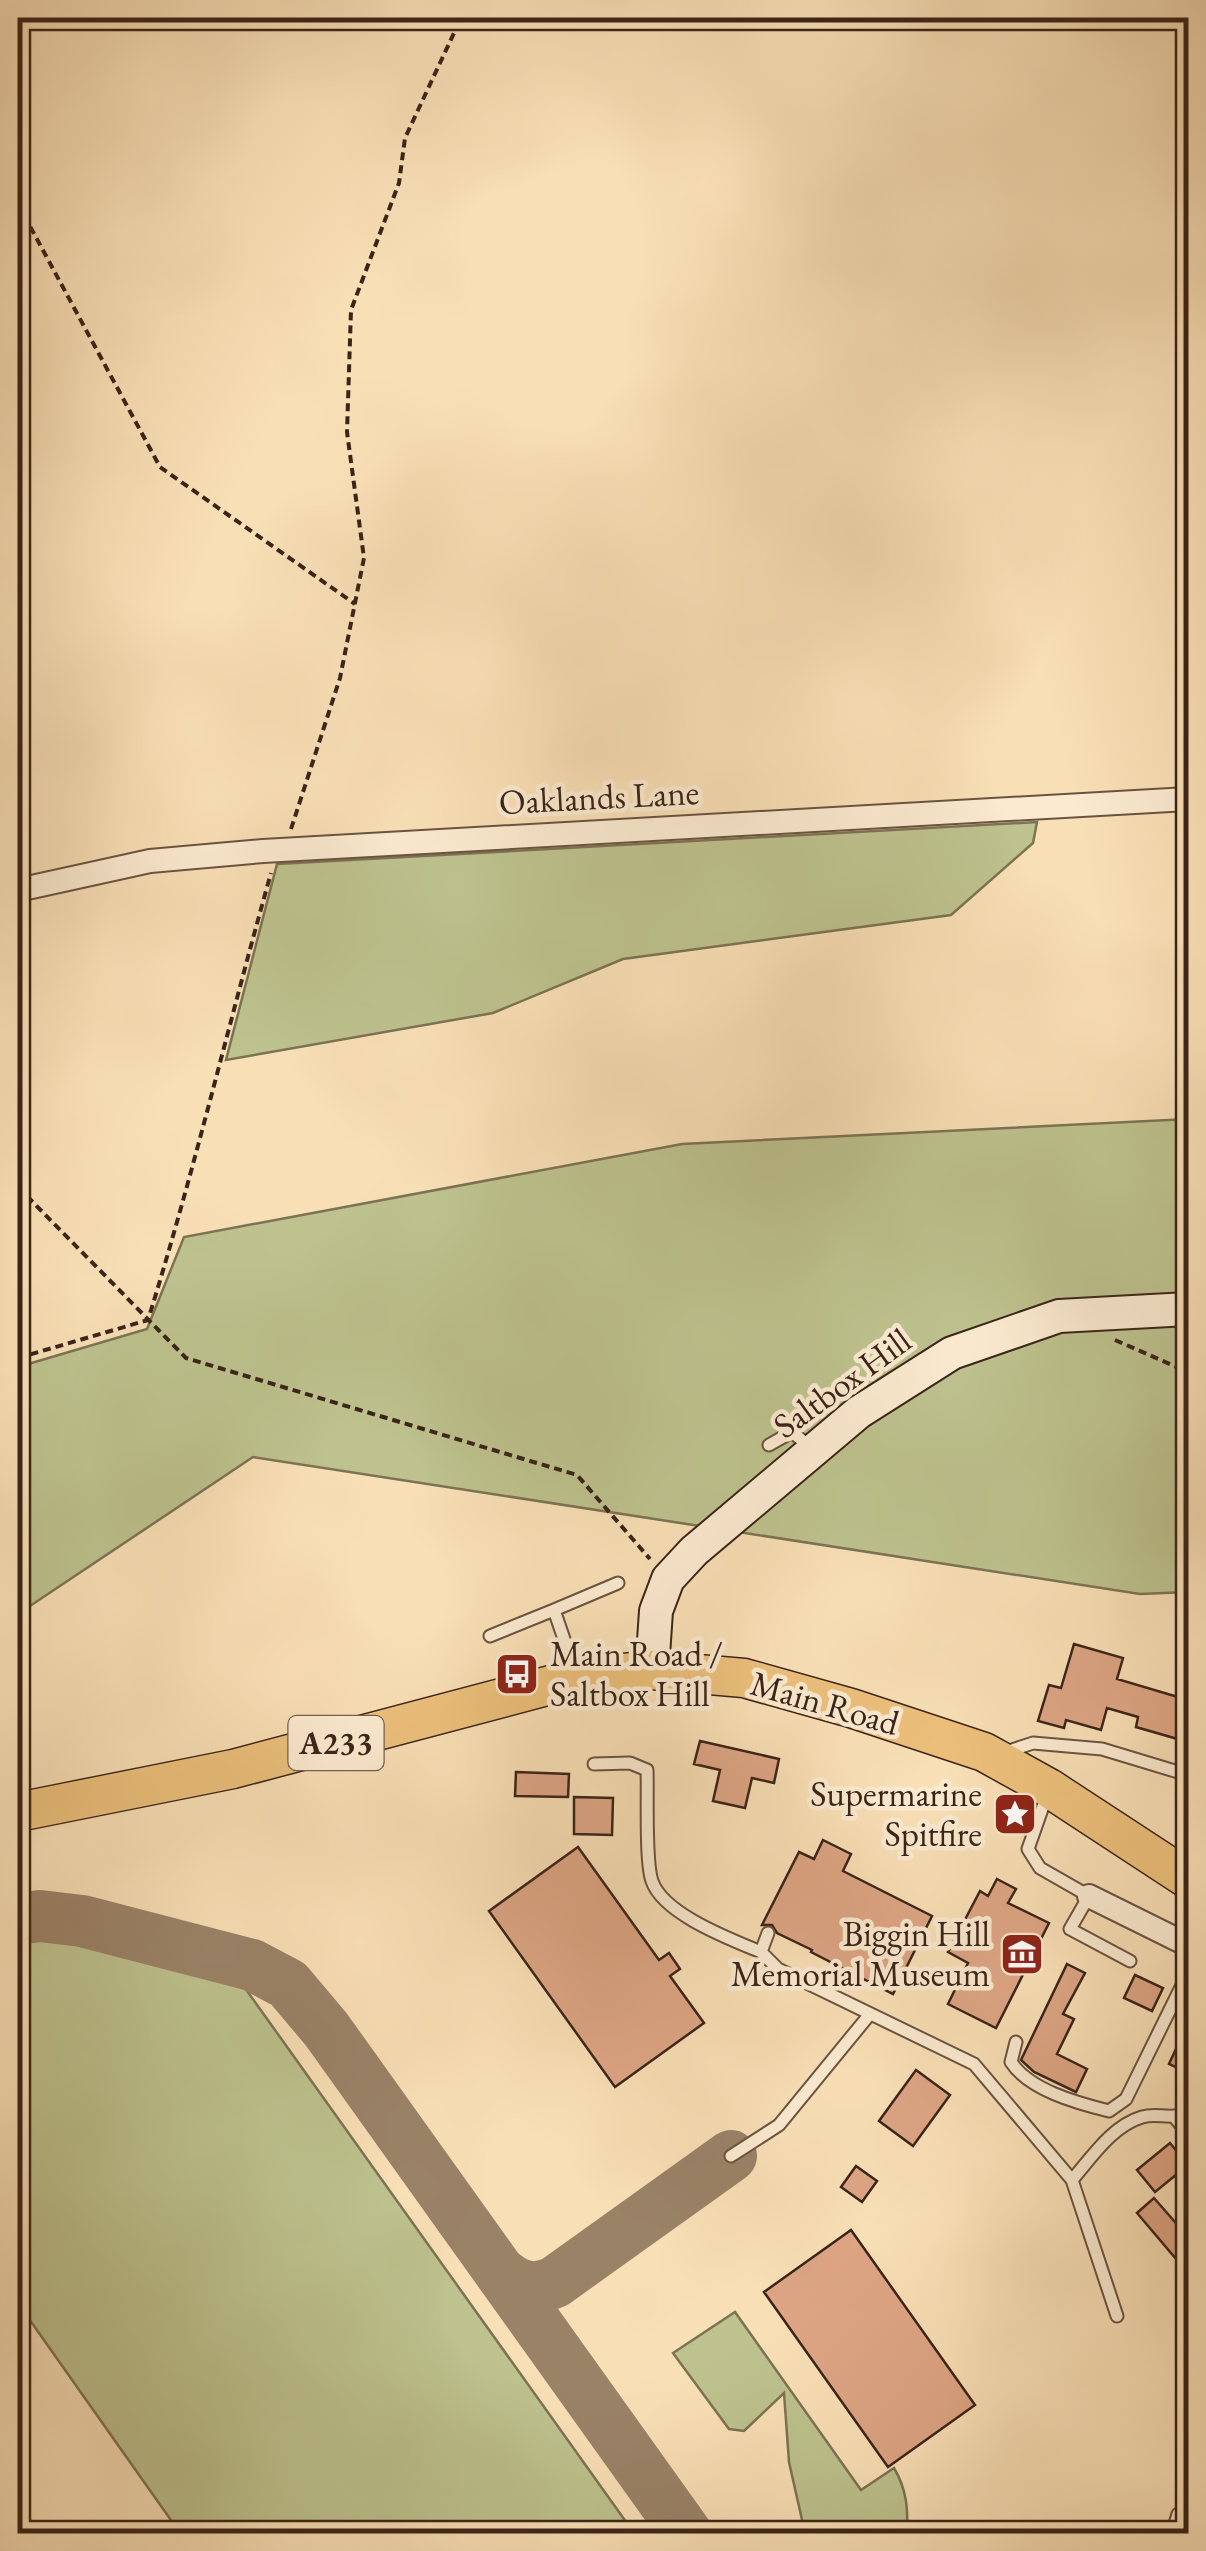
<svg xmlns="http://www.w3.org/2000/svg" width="1206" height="2551" font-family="'EB Garamond',serif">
<rect width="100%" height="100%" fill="#f9dfb6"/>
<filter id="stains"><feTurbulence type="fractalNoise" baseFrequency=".002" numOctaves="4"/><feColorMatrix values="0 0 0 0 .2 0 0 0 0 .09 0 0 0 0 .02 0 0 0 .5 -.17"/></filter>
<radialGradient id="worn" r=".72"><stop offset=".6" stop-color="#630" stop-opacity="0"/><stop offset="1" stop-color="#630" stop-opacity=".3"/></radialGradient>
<!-- green -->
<path fill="#bdc28e" stroke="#7c7353" stroke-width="2.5" d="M1037 822 1033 843 951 915 623 959 493 1013 226 1060 277 864Z
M1188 1119V1592L1140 1594 253 1457 18 1614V1367L147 1329 184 1237 682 1144Z
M48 1938 94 1945 245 1988 634 2533H180L22 2309 18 2293V1943Z
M735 2312 861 2490 894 2468C907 2490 908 2509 907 2533H805L789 2462 784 2393 744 2431 729 2429 673 2353Z"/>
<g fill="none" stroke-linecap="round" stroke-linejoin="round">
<!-- taxiway -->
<path stroke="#9a8267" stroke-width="52" d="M18 1919 40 1916 82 1921 252 1965 288 1984 326 2029 687 2534
M499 2271C517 2287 533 2292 555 2282L731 2156"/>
</g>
<!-- building -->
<path fill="#dda584" stroke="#3a2418" stroke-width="2.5" d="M1074 1644 1123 1658 1117 1679 1188 1700V1742L1136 1727 1138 1717 1107 1708 1101 1730 1066 1720 1064 1728 1038 1721 1049 1685 1061 1688Z
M700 1741 779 1759 774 1783 752 1778 745 1808 713 1801 720 1770 694 1764Z
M516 1772 569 1774 568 1797 515 1796Z
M574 1797 613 1798 612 1835 574 1834Z
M823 1840 851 1854 843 1871 932 1916 893 1994 811 1952 812 1950 777 1933 772 1925H762L799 1852 814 1859Z
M578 1847 659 1960 669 1953 680 1969 670 1976 704 2023 615 2087 489 1911Z
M997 1879 1016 1889 1008 1903 1049 1923 996 2028 948 2004 968 1963 948 1952 980 1891 988 1896Z
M1067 1964 1085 1973 1063 2014 1074 2019 1057 2054 1087 2069 1076 2092 1034 2072 1021 2060Z
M1135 1975 1163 1988 1152 2011 1124 1998Z
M1188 2023V2073L1169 2064Z
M916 2070 950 2095 913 2146 879 2121Z
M1170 2143 1188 2165 1155 2192 1137 2170Z
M856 2166 877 2181 862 2202 841 2187Z
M1154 2198 1188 2237V2273L1137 2213Z
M851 2230 975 2405 888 2467 764 2292Z"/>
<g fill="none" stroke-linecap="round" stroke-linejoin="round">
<!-- lane casing -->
<g stroke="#6a5340" stroke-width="15">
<path id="lane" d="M769 1445 792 1432 810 1447
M554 1610 618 1583
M490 1636 554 1610 576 1674
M1006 1752 1033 1743 1102 1749 1188 1775
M594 1764 630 1763 647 1770C648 1794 645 1862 652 1881 663 1914 730 1939 761 1952
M1048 1792 1028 1849 1040 1868 1089 1896 1070 1929 1130 1961
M768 1933 761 1952 778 1969 974 2064 1072 2180 1117 2316
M1016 2042 1011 2062C1029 2090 1077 2103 1109 2111L1126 2099 1188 1973
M1175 2118 1188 2133
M731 2156 779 2125 870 2014
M1072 2180C1092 2157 1112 2126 1142 2117 1159 2112 1170 2121 1188 2112
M1172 2534 1178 2514"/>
</g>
<!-- street casing -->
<g stroke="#6a5340" stroke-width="26">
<path id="street" d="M18 890 150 861 263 851 1188 799
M1089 1896 1188 1945"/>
</g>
<!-- secondary casing -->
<g stroke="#3a2418" stroke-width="36">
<path id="secondary" d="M652 1670 656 1611 668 1579 694 1551 859 1412 952 1353 1059 1316 1188 1309"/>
</g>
<!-- primary casing -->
<g stroke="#3a2418" stroke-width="41">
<path id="primary" d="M18 1812 233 1769 577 1678 652 1670 744 1678 851 1708 984 1752 1049 1788 1188 1879"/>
</g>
<!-- path -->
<path stroke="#3a2418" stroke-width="4" stroke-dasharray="8 5" stroke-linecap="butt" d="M18 204 160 467 355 604
M291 829 340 678 364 558 347 432 351 310 399 183 405 138 461 18
M18 1187 186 1358 577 1475 650 1559
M1115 1340 1188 1372
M18 1358 148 1320C194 1172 229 1022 271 873"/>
<!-- lane -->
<use href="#lane" stroke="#fbead0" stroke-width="11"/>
<!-- street -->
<use href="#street" stroke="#fbead0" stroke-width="22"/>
<!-- secondary -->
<use href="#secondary" stroke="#fbead0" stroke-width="32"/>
<!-- primary -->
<use href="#primary" stroke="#ecc07b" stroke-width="38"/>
</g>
<!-- icons -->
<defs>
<g id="bus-square" transform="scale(2.25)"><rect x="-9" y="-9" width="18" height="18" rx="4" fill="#8f2418" stroke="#fbead0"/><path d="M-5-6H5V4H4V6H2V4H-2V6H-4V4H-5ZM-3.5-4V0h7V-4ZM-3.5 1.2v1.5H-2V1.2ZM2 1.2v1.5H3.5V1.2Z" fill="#fff"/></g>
<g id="sight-square" transform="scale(2.25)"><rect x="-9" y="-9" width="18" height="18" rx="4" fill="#8f2418" stroke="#fbead0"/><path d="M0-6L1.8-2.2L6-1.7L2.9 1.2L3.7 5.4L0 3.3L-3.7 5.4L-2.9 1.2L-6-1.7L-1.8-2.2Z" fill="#fff"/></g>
<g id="museum-square" transform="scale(2.25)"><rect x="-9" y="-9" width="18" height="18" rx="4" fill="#8f2418" stroke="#fbead0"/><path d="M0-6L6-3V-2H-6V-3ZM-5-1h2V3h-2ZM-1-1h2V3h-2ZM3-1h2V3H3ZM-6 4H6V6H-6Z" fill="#fff"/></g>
</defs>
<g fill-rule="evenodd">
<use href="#bus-square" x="517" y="1674"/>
<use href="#sight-square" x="1015" y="1814"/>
<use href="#museum-square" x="1022" y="1954"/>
</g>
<g text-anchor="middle" stroke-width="9" stroke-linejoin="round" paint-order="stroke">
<!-- shield labels -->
<rect fill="#fbead0" stroke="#745f4f" stroke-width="2.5" x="288.5" y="1716" width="95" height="54" rx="8"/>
<g font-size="32" font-weight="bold" fill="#3a2418">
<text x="336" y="1754">A233</text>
</g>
<!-- street labels -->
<g font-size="35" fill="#3a2418" stroke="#fbead0">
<text transform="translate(599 797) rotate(-3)" y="12">Oaklands Lane</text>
<text transform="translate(842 1383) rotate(-36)" y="12">Saltbox Hill</text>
<text transform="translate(825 1703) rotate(16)" y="12">Main Road</text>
</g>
<!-- poi labels -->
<g font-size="35" fill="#3a2418" stroke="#fbead0" text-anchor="end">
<text x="550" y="1666" text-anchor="start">Main Road /<tspan x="550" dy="40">Saltbox Hill</tspan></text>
<text x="982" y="1806">Supermarine<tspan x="982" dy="40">Spitfire</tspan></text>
<text x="990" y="1946">Biggin Hill<tspan x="990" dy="40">Memorial Museum</tspan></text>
</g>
</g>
<!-- margin -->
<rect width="1206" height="2551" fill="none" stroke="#f9dfb6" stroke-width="60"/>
<rect x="20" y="20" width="1166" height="2511" fill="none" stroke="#3a2418" stroke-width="5"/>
<rect x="30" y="30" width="1146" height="2491" fill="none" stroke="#3a2418" stroke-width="2.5"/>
<rect width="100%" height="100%" filter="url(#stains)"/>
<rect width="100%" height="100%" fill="url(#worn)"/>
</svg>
